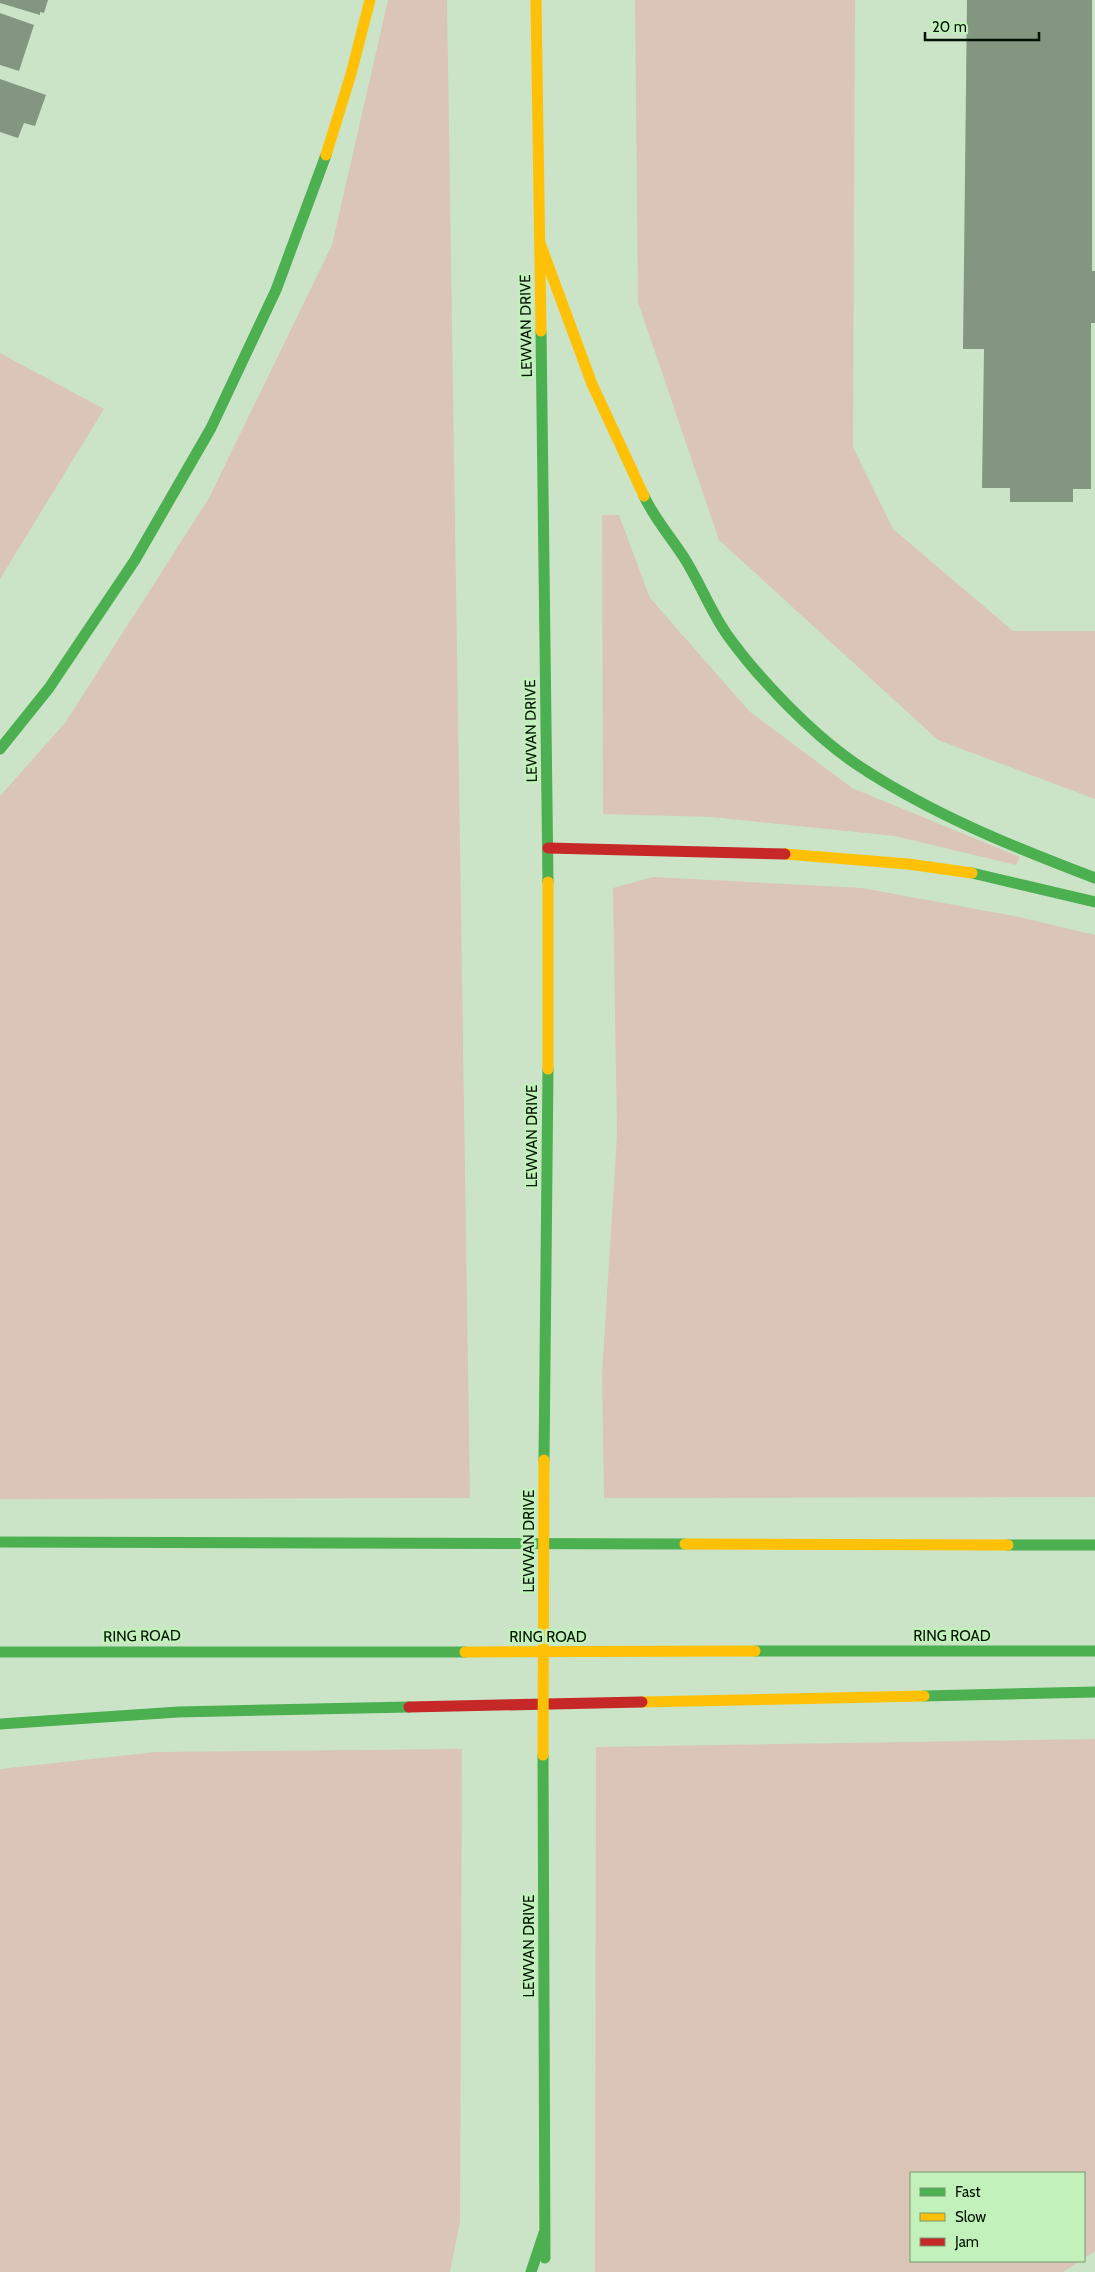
<svg xmlns="http://www.w3.org/2000/svg" width="1095" height="2272" font-family="Cabin,sans-serif">
<rect width="100%" height="100%" fill="#cbe4c8"/>
<!-- green -->
<path fill="#dac5b6" d="M388 0H447L470 1498 0 1499V796L65 723 209 498 332 245Z
M635 0H855L853 447 893 529 1013 631H1095V799L938 740 719 540 638 302Z
M0 353 104 409 0 579Z
M602 515H619L650 598 749 711 852 788 1020 857 1016 865 895 836 712 817 603 814Z
M653 877 862 888 1019 917 1095 935V1497L604 1498 602 1374 617 1136 613 888Z
M1095 1739V2251L1084 2258V2173H911V2261H1080L1063 2272H595L596 1747Z
M462 1749 460 2222 450 2272H0V1769L156 1752Z"/>
<!-- building -->
<path fill="#829680" d="M0 0H48L44 13 40 12V15L0 3Z
M967 0H1092V271H1095V323H1091V489H1073V502H1010V488H982L984 349H963Z
M0 13 34 25 19 71 0 65Z
M0 79 46 95 35 126 24 123 18 138 0 132Z"/>
<g fill="none" stroke-linecap="round" stroke-linejoin="round">
<!-- fast -->
<path stroke="#4caf50" stroke-width="11" d="M541 331 548 882
M644 496C654 518 670 536 683 556 700 582 710 611 728 636 759 679 812 734 856 764 929 813 1013 847 1095 878
M0 749 49 688 135 560 211 428 276 290 326 155
M972 873 1095 902
M544 1460 548 1069
M0 1542 685 1544
M1008 1545H1095
M755 1651H1095
M0 1652H465
M924 1696 1095 1692
M0 1724 178 1712 409 1707
M543 1755 545 2258
M531 2272 544 2233"/>
<!-- slow -->
<path stroke="#ffc107" stroke-width="11" d="M536 0 541 331
M326 155 351 74 370 0
M540 243 592 384 644 496
M785 854 908 864 972 873
M548 882V1069
M685 1544 1008 1545
M465 1652 755 1651
M642 1702 924 1696"/>
<!-- jam -->
<path stroke="#c62828" stroke-width="11" d="M548 848 785 854
M409 1707 642 1702"/>
<!-- slow-bridge -->
<path stroke="#ffc107" stroke-width="11" d="M543 1755 544 1460"/>
</g>
<g text-anchor="middle" stroke-width="5" stroke-linejoin="round" paint-order="stroke">
<!-- street labels -->
<g font-size="15" fill="#031202" stroke="#c2f1bb">
<text transform="translate(526 326) rotate(-91)" y="5">LEWVAN DRIVE</text>
<text transform="translate(531 731) rotate(-91)" y="5">LEWVAN DRIVE</text>
<text transform="translate(532 1136) rotate(-90)" y="5">LEWVAN DRIVE</text>
<text transform="translate(529 1541) rotate(-90)" y="5">LEWVAN DRIVE</text>
<text transform="translate(142 1636) rotate(-1)" y="5">RING ROAD</text>
<text x="952" y="1641">RING ROAD</text>
<text x="548" y="1642">RING ROAD</text>
<text transform="translate(529 1946) rotate(-90)" y="5">LEWVAN DRIVE</text>
</g>
</g>
<!-- legend -->
<rect x="910" y="2172" width="175" height="90" fill="#c2f1bb" stroke="#769871"/>
<rect x="920" y="2188" width="25" height="8" fill="#4caf50" stroke="#769871"/>
<text x="955" y="2197" font-size="15" fill="#031202">Fast</text>
<rect x="920" y="2213" width="25" height="8" fill="#ffc107" stroke="#769871"/>
<text x="955" y="2222" font-size="15" fill="#031202">Slow</text>
<rect x="920" y="2238" width="25" height="8" fill="#c62828" stroke="#769871"/>
<text x="955" y="2247" font-size="15" fill="#031202">Jam</text>
<!-- scale -->
<path d="M925 32v8h114v-8" fill="none" stroke="#031202" stroke-width="2.5"/>
<text x="932" y="32" font-size="15" fill="#031202" stroke="#c2f1bb" stroke-width="4" paint-order="stroke">20 m</text>
</svg>
